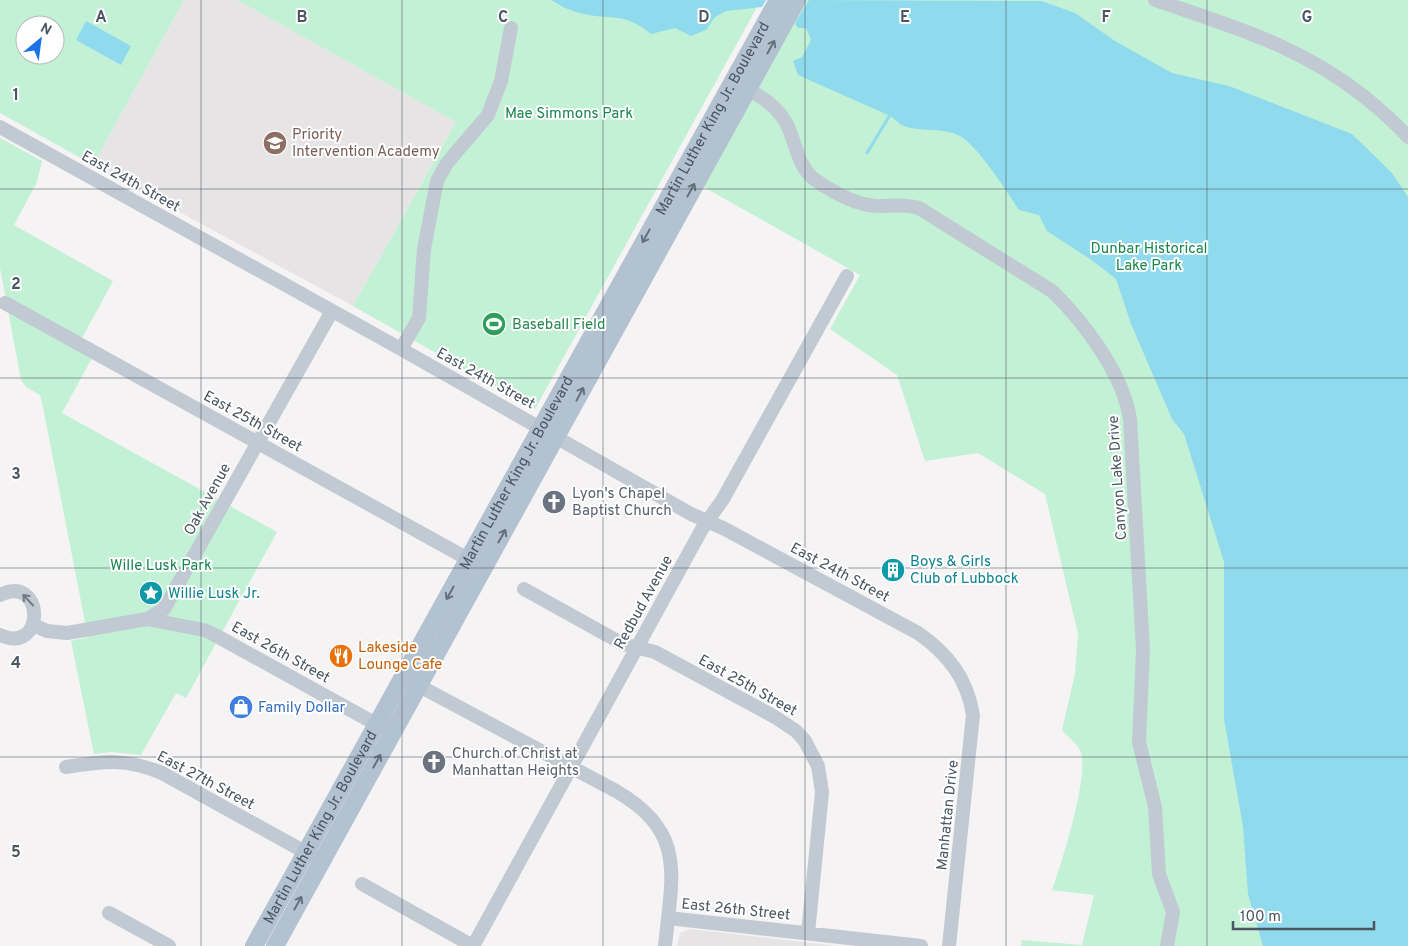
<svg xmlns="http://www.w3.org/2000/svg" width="1408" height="946" font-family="Overpass,sans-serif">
<rect width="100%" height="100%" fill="#f5f3f3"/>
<!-- education -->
<path fill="#e6e4e5" d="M184 0H237L456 122 353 306 93 165Z
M690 929 839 946H677L680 933Z"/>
<!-- green -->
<path fill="#c3f1d5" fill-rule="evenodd" d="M0 0H184L93 165 0 113ZM25 25H55V55H25Z
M237 0H761L535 409 353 306 456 122Z
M804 0H1408V946H1021L1022 940 1082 945 1094 895 1052 890C1061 866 1091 771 1080 750 1076 743 1067 736 1062 730L1075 674 1078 634 1045 494 978 453 925 461 897 375 830 329 860 275 702 186Z
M0 138 42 161 37 182 14 225 113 281 76 349 92 358 62 413 277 532 186 698 176 693 141 755 111 752 94 754 71 641 88 637 42 402 40 395 26 387 21 380 0 268Z"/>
<!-- water -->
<path fill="#90daee" d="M551 0H766L762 7 726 11 715 17 706 30 691 36 675 28 651 34C624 11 610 21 580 13 570 11 559 5 551 0Z
M809 0 1042 1 1075 13 1115 41 1172 73 1229 86 1352 134 1392 173 1408 197V946H1263L1248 894 1243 827 1224 719V562L1184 434 1172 419 1131 324 1116 279 1093 261 1047 231 1039 215 1019 210C1007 192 978 146 960 136 943 127 920 132 904 126 898 124 894 117 888 115 858 102 828 88 798 75L793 61 802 57 811 40 806 28H798L795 23Z
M86 21 131 46 121 65 76 40Z"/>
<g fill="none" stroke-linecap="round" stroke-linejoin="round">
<!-- stream -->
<path stroke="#90daee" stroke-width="3" d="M867 153 890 115"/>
<!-- minor -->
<path stroke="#c1cad2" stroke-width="14" d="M1155 0C1234 27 1299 45 1366 98 1381 111 1395 122 1408 137
M747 89C762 97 776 106 785 121 796 139 796 165 814 179 831 191 856 205 877 206 892 206 905 204 919 208L1052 291C1085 323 1123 374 1130 419L1143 650 1139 742 1155 807 1159 874 1173 912 1167 946
M0 127 401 349 691 514 723 528 918 633C948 654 967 678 973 715L949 946
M5 303 477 564
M401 349 419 318 424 249 437 181 447 163 488 115 501 81 511 28
M524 589 623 644 655 652 775 717 796 731 805 741 818 766 822 792 808 933
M0 595C45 573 46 656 0 635
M147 619 204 630 215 635 385 729
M33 625 47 631 67 633 147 619 164 609 332 311
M410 681 616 791C687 832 672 875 665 946
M66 767C105 761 125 758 162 773L314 857
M362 884 473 946
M109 913 169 946
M668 918 921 946
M473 946 702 529 723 499 847 276"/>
<!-- major -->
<g stroke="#b3c2d1" stroke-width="18">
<path id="s1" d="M254 946 778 0"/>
<path d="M275 946 797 0"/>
</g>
</g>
<!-- one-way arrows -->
<defs><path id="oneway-shaft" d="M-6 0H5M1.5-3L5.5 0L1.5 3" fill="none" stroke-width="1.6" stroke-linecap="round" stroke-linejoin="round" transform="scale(1.25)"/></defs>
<g stroke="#64717d">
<use href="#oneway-shaft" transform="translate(771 47) rotate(-61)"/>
<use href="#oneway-shaft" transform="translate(691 190) rotate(-61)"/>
<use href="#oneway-shaft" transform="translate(646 236) rotate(119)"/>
<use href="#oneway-shaft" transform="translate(580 394) rotate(-62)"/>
<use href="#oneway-shaft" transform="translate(502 536) rotate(-61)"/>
<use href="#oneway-shaft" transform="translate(450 593) rotate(119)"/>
<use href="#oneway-shaft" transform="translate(377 761) rotate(-61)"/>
<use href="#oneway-shaft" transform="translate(298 903) rotate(-61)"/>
</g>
<use stroke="#6e7983" href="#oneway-shaft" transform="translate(28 600) rotate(-133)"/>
<!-- grid -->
<path fill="none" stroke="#4a5661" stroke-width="1" stroke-opacity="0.55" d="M201 0V946M402 0V946M603 0V946M805 0V946M1006 0V946M1207 0V946M0 189H1408M0 378H1408M0 568H1408M0 757H1408"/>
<!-- icons -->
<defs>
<g id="school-disc" transform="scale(1.25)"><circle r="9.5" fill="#8d6e63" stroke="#fff"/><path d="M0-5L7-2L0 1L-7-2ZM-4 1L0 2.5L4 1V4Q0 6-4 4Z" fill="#fff"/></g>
<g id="stadium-disc" transform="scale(1.25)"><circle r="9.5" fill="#2e9e5b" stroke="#fff"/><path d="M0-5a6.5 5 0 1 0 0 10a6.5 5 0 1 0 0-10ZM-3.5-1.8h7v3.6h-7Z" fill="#fff"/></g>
<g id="church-disc" transform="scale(1.25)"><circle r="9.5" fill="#6b7280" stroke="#fff"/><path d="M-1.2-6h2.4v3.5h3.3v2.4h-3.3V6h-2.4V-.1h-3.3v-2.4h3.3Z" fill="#fff"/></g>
<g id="building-disc" transform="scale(1.25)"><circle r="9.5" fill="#0f9aa8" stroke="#fff"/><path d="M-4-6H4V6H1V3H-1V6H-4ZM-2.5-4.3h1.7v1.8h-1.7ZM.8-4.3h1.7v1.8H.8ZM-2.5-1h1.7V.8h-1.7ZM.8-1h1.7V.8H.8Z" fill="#fff"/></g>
<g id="sight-disc" transform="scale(1.25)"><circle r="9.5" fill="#0f9aa8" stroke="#fff"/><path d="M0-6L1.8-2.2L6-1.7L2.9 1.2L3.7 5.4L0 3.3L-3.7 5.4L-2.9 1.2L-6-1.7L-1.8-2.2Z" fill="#fff"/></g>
<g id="restaurant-disc" transform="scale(1.25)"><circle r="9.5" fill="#e8710a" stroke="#fff"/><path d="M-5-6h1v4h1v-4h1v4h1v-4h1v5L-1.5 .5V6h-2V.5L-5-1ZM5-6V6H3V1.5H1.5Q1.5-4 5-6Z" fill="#fff"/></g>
<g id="shop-disc" transform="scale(1.25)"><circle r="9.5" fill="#3f7fe0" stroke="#fff"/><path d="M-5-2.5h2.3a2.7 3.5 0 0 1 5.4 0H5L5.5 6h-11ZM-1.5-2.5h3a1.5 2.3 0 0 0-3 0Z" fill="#fff"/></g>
</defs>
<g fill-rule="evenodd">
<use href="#school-disc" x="275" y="143"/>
<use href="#stadium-disc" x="494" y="324"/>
<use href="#church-disc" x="554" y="502"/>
<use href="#building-disc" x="893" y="570"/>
<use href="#sight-disc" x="151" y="593"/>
<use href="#restaurant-disc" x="341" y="656"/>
<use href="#shop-disc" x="241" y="707"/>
<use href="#church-disc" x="434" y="762"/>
</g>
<g text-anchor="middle" stroke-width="4" stroke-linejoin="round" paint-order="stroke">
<!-- park labels -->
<g font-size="15" fill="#17864f" stroke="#fff">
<text x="569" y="118">Mae Simmons Park</text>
<text x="1149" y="253">Dunbar Historical<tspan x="1149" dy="17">Lake Park</tspan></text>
<text x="161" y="570">Wille Lusk Park</text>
</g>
<!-- street labels -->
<g font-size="15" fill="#4a5661" stroke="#fff">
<text dy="5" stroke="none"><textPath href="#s1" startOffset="946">Martin Luther King Jr. Boulevard</textPath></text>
<text transform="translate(131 181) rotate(29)" y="5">East 24th Street</text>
<text transform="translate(486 378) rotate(29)" y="5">East 24th Street</text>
<text transform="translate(253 421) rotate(29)" y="5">East 25th Street</text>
<text dy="5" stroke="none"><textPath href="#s1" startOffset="541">Martin Luther King Jr. Boulevard</textPath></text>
<text transform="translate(1117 478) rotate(-94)" y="5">Canyon Lake Drive</text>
<text transform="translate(207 499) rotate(-61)" y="5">Oak Avenue</text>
<text transform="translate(840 572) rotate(28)" y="5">East 24th Street</text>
<text transform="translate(643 602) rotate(-61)" y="5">Redbud Avenue</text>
<text transform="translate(281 652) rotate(29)" y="5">East 26th Street</text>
<text transform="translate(748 685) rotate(29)" y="5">East 25th Street</text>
<text transform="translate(206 780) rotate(28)" y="5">East 27th Street</text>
<text transform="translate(947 815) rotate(-84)" y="5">Manhattan Drive</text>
<text dy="5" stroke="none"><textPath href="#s1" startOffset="136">Martin Luther King Jr. Boulevard</textPath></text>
<text transform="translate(736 909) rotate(6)" y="5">East 26th Street</text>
</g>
<!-- education labels -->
<g font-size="15" fill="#785e54" stroke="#fff" text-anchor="start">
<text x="292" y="139">Priority<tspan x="292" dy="17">Intervention Academy</tspan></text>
</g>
<!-- leisure labels -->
<g font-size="15" fill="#27864d" stroke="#fff" text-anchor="start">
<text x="512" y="329">Baseball Field</text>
</g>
<!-- worship labels -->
<g font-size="15" fill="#5b616d" stroke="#fff" text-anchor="start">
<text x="572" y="498">Lyon's Chapel<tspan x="572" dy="17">Baptist Church</tspan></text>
<text x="452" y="758">Church of Christ at<tspan x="452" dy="17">Manhattan Heights</tspan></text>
</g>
<!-- culture labels -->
<g font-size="15" fill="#0d838f" stroke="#fff" text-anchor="start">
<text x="910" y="566">Boys &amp; Girls<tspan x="910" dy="17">Club of Lubbock</tspan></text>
<text x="168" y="598">Willie Lusk Jr.</text>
</g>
<!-- food labels -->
<g font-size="15" fill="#c56008" stroke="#fff" text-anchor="start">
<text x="358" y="652">Lakeside<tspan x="358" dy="17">Lounge Cafe</tspan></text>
</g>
<!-- shop labels -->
<g font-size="15" fill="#366cbe" stroke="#fff" text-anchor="start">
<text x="258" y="712">Family Dollar</text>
</g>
</g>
<g font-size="16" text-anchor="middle" font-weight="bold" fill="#4a5661" stroke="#fff" stroke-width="4" stroke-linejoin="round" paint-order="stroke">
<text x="101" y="22">A</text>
<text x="302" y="22">B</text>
<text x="503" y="22">C</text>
<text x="704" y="22">D</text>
<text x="905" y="22">E</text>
<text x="1106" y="22">F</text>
<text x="1307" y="22">G</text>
<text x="16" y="100">1</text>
<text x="16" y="289">2</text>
<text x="16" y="479">3</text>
<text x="16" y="668">4</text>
<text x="16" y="857">5</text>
</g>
<!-- north arrow -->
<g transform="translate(40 40) rotate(29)"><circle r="24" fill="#ffffff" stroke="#b7bbc0"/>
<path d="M0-4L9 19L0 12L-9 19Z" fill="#1a73e8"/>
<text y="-8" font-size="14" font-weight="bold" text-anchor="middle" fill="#4a5661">N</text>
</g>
<!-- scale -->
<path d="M1233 921v8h141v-8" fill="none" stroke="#4a5661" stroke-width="2.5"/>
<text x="1240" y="921" font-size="15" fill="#4a5661" stroke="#ffffff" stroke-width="4" paint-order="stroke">100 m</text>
</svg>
